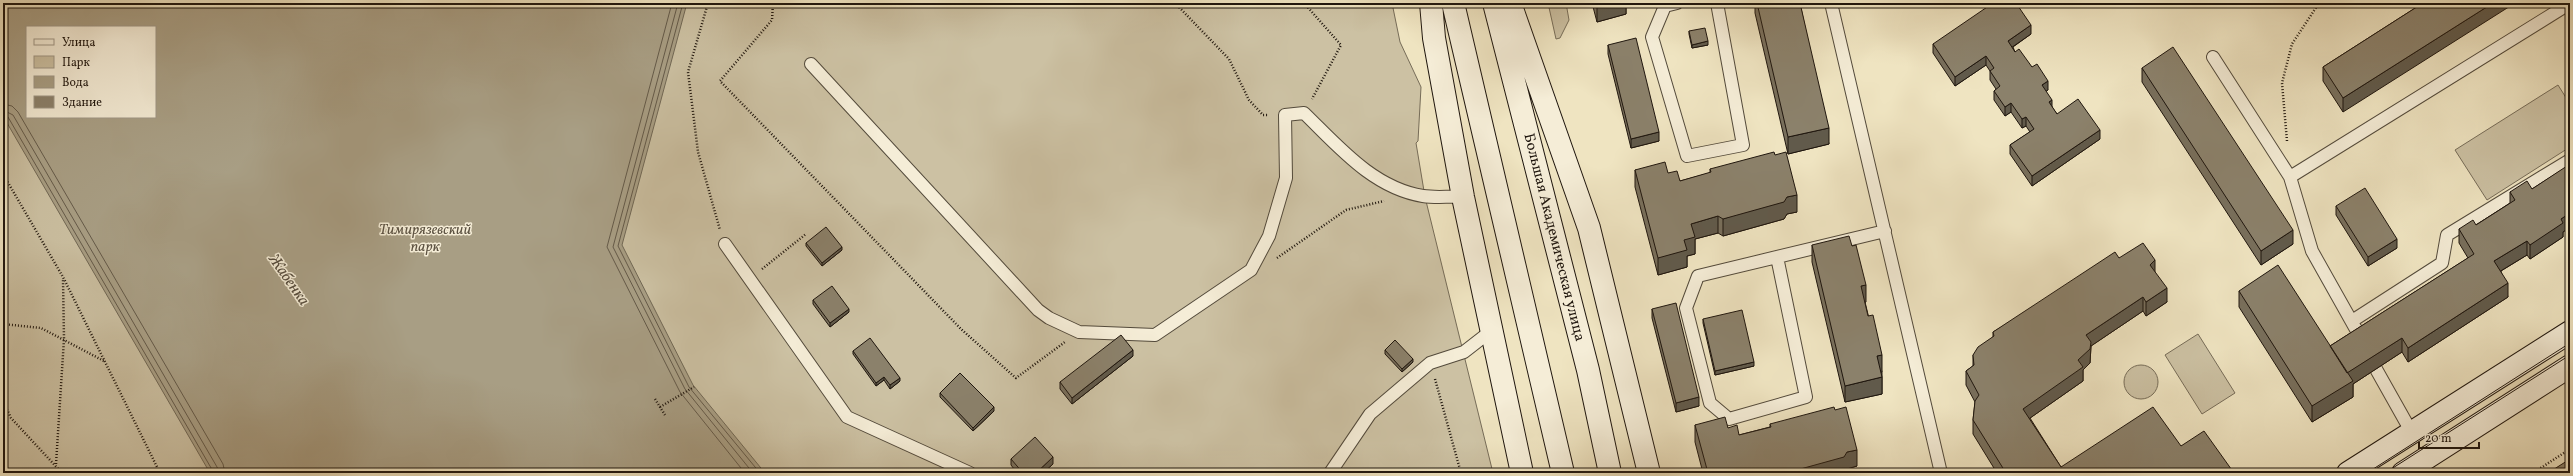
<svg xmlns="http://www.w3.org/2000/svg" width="2573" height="476" font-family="Vollkorn,serif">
<rect width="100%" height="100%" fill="#efe4c1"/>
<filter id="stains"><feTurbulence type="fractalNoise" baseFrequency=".005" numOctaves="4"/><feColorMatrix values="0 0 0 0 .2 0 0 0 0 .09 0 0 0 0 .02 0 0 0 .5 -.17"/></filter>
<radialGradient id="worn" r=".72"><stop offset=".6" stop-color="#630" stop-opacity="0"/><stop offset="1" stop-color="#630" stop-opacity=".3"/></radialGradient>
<!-- green -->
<path fill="#ccc1a3" stroke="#766c58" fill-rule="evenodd" d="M3 3H1392L1400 42 1421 87 1418 141 1416 143 1425 197 1493 473H3ZM27 27H155V117H27Z
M1548 3H1566L1569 20 1560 38 1556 39Z
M2558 85 2570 104V147L2487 200 2455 150Z
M2198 334 2235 393 2202 414 2165 355Z
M2124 382a17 17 0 1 1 34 0a17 17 0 1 1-34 0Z"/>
<!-- water -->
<path fill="#a89e84" stroke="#716855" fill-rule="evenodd" d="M3 3H687L622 245 693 385 765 473H210L3 116ZM27 27H155V117H27Z"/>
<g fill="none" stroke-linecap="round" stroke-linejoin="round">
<!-- shore -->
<path stroke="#645a49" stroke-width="1" d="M672 3 607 247 680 392 745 473
M678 3 613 247 685 389 753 473
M683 3 618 246 689 387 760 473
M3 104 12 106 18 112 223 464 225 473
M3 110 13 115 217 467 219 473
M3 115 8 117 214 473"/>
<!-- lane casing -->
<g stroke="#534a3b" stroke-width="14">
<path id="lane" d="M1677 3 1665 6 1652 37 1687 156 1743 145 1717 3
M1831 3 1941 473
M2213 57 2290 177 2564 7 2562 3
M811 64 1038 310 1049 318 1079 332 1155 335 1251 270 1269 236 1286 178 1285 115 1304 113C1338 146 1373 188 1423 196 1436 198 1450 196 1463 197
M2290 177 2312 251 2362 340
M725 244 847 417 970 473
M1777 257 1806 397 1729 419 1710 403 1686 308 1698 276 1885 231
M2352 321 2442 263 2447 235 2570 160
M2376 369 2412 433
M1330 473 1370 414 1430 363 1464 352 1491 331"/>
</g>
<!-- secondary casing -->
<g stroke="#1f160e" stroke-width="24">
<path id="secondary" d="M1431 3 1434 38 1463 197 1522 473
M1453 3 1563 473
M1494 3 1588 370 1610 473
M1510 3 1589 228 1649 473
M2348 473 2570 332
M2403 473 2570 366"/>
</g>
<!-- path -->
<path stroke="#1f160e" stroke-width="2.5" stroke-dasharray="1 2" stroke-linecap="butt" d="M708 3 688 72 698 152 720 230
M773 3 772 20 720 81 961 329 1016 378 1065 342
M1175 3 1229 59 1249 100 1263 115H1269
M1304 3 1341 45 1312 99
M2287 141 2282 83 2292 44 2319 3
M3 174 63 277 160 473
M1277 258 1346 210 1384 201
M762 269 806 234
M3 324 41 328 104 361
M1435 379 1461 473
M655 399 665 415
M3 401 11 418 62 473
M660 407 694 387
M56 464 64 339 63 279
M2533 473 2570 449"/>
<!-- lane -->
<use href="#lane" stroke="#f5edd7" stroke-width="12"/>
<!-- secondary -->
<use href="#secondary" stroke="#f5edd7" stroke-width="22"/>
<!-- tram -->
<path stroke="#1f160e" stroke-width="1" d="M2367 473 2570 343
M2385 473 2570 355"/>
</g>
<!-- wall -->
<path fill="#786f5c" stroke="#1f160e" d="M1592 3H1626V14L1597 22Z
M1755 3H1800L1829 144 1788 154 1755 13Z
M2423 3 2343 112 2323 81V67Z
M1689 31 1708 45 1692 48 1689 34Z
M2031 34 2013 47 2015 52 2032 67 2048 90 2046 91 2052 107 2057 114 2100 139 2032 186 2010 154V145L2030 132 2026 126 2022 128 2011 112 2005 116 1994 100V91L1996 89 1990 80V71L1986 65 1955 86 1933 53V44Z
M1608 45 1659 141 1631 148 1608 54Z
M2142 68 2293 244 2261 265 2142 82Z
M2570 157V227L2563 232V237L2530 259 2527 255 2501 271 2508 297 2408 362 2402 352 2353 384V397L2312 422 2239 307V291L2330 346 2468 258 2459 243V229L2476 225 2510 203V192L2532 189 2568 166V159Z
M1710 169 1797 212 1787 214 1784 219 1723 236 1718 233 1695 239V254L1687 256V267L1658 275 1635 187V170L1680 181 1710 173Z
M2336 206 2397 248 2368 266 2336 215Z
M806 243 842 250 822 266 806 246Z
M1812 245 1866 302H1865L1882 372V394L1845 402 1812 262Z
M2119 258 2155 272 2167 302 2146 316 2143 311 2091 346 2090 363 2083 370V381L2030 418 2061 467 2181 446 2234 473H1997L1973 434V420L1975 402 1966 385V371L1973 366V355L1993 337V332Z
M813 300 849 312 830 327 813 304Z
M1652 309 1699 406 1676 412 1652 318Z
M1703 319 1754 366 1715 375 1703 323Z
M1385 350 1413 362 1402 372 1385 354Z
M853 351 900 381 890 389 884 380 876 386 853 354Z
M1133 356 1072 404 1060 389V382Z
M940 393 994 411 973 431 940 397Z
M1770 424 1857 466 1847 469 1844 473H1703L1695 442V425L1728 428 1739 435 1770 427Z
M1011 459 1053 464 1043 473H1017L1011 465Z"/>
<!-- shaded-wall -->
<path fill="#615a4b" stroke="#1f160e" d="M1606 3H1626V14L1597 22V5Z
M2493 3H2515L2343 112V98Z
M2031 25V34L2008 50V41Z
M1708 41V45L1692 48V45Z
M1986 56V65L1955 86V77Z
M2048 81V90L2042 94V85Z
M2052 100V109L2049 102Z
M2011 103V112L2005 116V107Z
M2026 117V126L2022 128V119Z
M1829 128V144L1788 154V137Z
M2100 130V139L2032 186V176Z
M1659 132V141L1631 148V139Z
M1797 195V212L1787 214 1784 219 1723 236V219L1787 197Z
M2570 213V227L2563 232V237L2530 259V245L2561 219Z
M1718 216V233L1695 239V254L1687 256V267L1658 275V258L1684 240 1691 224Z
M2293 230V244L2261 265V251Z
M2397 239V248L2368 266V257Z
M2527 241V255L2494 275V261Z
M842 247V250L822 266V263Z
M2155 260V274L2150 265Z
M2508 283V297L2408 362V348Z
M1866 285V302L1861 303V286Z
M2167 288V302L2146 316V302Z
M2143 297V311L2091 346 2090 363 2083 370V381L2023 423V409L2078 360 2086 335Z
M849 309V312L830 327V323Z
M2402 338V352L2353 384V397L2312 422V406L2346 373Z
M1133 350V356L1072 404V398Z
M1882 355V372L1877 373V356Z
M1413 359V362L1402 372V369Z
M1754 362V366L1715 375V371Z
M884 377V380L876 386V383Z
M1882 377V394L1845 402V386Z
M900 378V381L890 389V385Z
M1699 397V406L1676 412V403Z
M994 407V411L973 431V428Z
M1857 450V466L1847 469 1844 473H1786L1847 452Z
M1053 457V464L1043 473H1036Z
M1778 471V473H1770Z"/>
<!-- building -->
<path fill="#8b816b" stroke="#1f160e" d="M1597 3H1606L1597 5Z
M1757 3H1800L1829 128 1788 137Z
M1993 3H2016L2031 25 2008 41 2015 52 2019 49 2032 67 2037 64 2048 81 2042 85 2052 100 2049 102 2057 114 2078 99 2100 130 2032 176 2010 145 2034 129 2026 117 2022 119 2011 103 2005 107 1994 91 2000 86 1990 71 1994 68 1986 56 1955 77 1933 44Z
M2423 3H2493L2343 98 2323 67Z
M1705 28 1708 41 1692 45 1689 31Z
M1636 38 1659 132 1631 139 1608 45Z
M2173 47 2293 230 2261 251 2142 68Z
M1774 152 1775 155 1786 152 1797 195 1787 197 1784 202 1723 219 1718 216 1691 224 1695 237 1684 240 1687 250 1658 258 1635 170 1665 162 1668 173 1677 171 1680 181 1711 172 1710 169Z
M2570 157V162L2568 159Z
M2570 164V213L2561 219 2563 223 2530 245 2527 241 2494 261 2508 283 2408 348 2402 338 2347 373 2330 346 2474 254 2459 229 2473 220 2476 225 2515 200 2510 192 2527 181 2532 189Z
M2365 188 2397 239 2368 257 2336 206Z
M826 227 842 247 822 263 806 243Z
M1849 236 1852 246 1856 245 1866 285 1861 286 1868 316 1873 315 1882 355 1877 356 1882 377 1845 386 1812 245Z
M2143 243 2155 260 2150 265 2167 288 2146 302 2143 297 2086 335 2091 342 2090 349 2078 360 2083 367 2023 409 2061 467 2153 407 2181 446 2204 431 2234 473H2006L1973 420 1975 401 1979 395 1966 371 1974 365 1973 355 1978 347 1994 336 1993 332 2115 252 2119 258Z
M2278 265 2353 381 2312 406 2239 291Z
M832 286 849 309 830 323 813 300Z
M1676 303 1699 397 1676 403 1652 309Z
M1742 310 1754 362 1715 371 1703 319Z
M1121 335 1133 350 1072 398 1060 382Z
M870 338 900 378 890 385 884 377 876 383 853 351Z
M1395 340 1413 359 1402 369 1385 350Z
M960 373 994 407 973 428 940 393Z
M1834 407 1835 410 1846 407 1857 450 1847 452 1844 457 1786 473H1781L1778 471 1770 473H1708L1695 425 1725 417 1728 428 1737 425 1739 435 1771 427 1770 424Z
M1035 437 1053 457 1036 473H1023L1011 459Z
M2570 459V473H2548Z"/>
<g text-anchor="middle" stroke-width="3" stroke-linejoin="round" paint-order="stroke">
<!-- park labels -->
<g font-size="15" font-style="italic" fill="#5c5242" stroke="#f5edd7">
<text x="425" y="234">Тимирязевский<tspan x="425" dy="17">парк</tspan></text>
</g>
<!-- street labels -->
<g font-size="15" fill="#1f160e" stroke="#f5edd7">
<text transform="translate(1555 237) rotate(76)" y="5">Большая Академическая улица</text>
</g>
<!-- water labels -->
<g font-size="16" font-style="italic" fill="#564c3d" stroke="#f5edd7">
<text transform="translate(290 279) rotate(55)" y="6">Жабенка</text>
</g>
</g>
<!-- margin -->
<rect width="2573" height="476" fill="none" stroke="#efe4c1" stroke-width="16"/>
<rect x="4" y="4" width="2565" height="468" fill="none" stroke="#1f160e" stroke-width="2"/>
<rect x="8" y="8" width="2557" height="460" fill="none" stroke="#1f160e"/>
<!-- legend -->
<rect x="26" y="26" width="130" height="92" fill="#f5edd7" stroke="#9f9787"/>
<rect x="34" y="39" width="20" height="6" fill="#f5edd7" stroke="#9f9787"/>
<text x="62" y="46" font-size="12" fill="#1f160e">Улица</text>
<rect x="34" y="56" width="20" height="12" fill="#ccc1a3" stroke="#9f9787"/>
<text x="62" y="66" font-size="12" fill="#1f160e">Парк</text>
<rect x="34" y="76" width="20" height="12" fill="#a89e84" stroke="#9f9787"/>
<text x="62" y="86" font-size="12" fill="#1f160e">Вода</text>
<rect x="34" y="96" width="20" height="12" fill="#8b816b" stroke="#9f9787"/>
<text x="62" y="106" font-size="12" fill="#1f160e">Здание</text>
<!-- scale -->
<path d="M2419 442v6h60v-6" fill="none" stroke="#1f160e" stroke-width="2"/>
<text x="2425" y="442" font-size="12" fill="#1f160e" stroke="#f5edd7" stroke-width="3" paint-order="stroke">20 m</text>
<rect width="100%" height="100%" filter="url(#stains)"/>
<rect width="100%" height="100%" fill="url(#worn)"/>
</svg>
